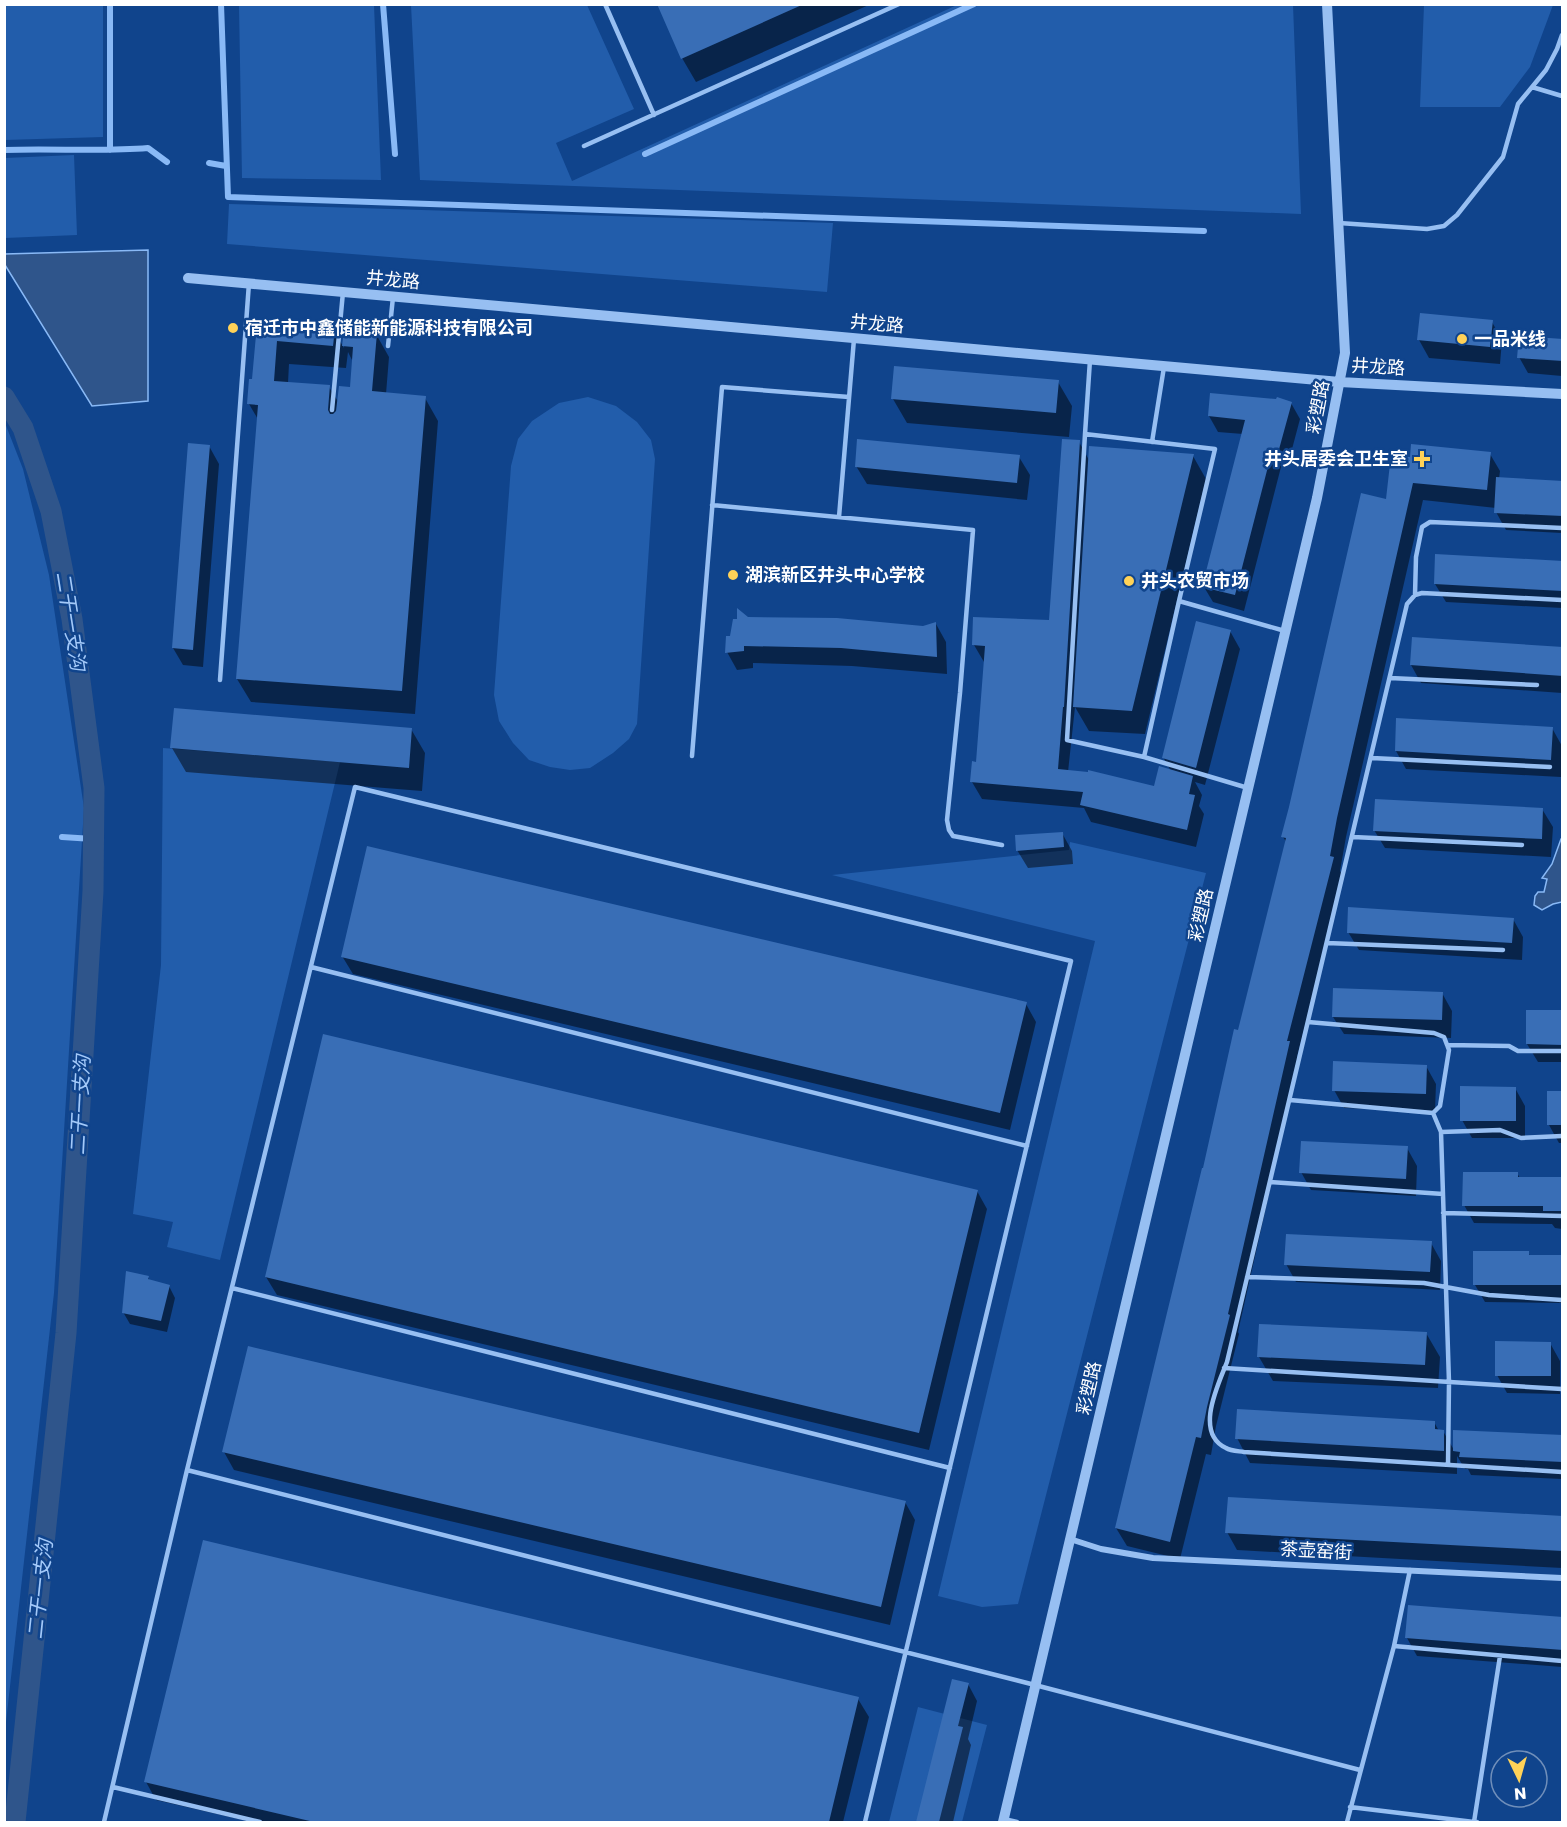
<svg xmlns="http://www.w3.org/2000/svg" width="1567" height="1827" font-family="Poppins,'Noto Sans SC',sans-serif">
<rect width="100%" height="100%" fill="#10448c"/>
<!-- green -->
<path fill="#225dab" d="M4 5H103V137L5 140Z
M239 5H374L381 180 242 178Z
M411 5H587L634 109 556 143 572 181 957 5H1293L1301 214 420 180Z
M1424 5V4L1553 5 1530 67 1500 107H1420Z
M74 155 77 235 5 238V158Z
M229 204 833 223 827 292 227 244Z
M588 397 616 406 637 422 651 440 655 459 637 724 629 739 613 753 590 768 570 770 550 767 529 760 513 743 499 721 494 695 511 466 518 439 532 421 559 403Z
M5 423 23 469 49 575 84 808 54 1293 5 1731Z
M163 748 340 762 220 1260 167 1247 173 1222 133 1214 161 965Z
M1070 842 1206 873 1018 1604 982 1607 938 1596 1095 941 832 875 1069 850Z
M918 1707 987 1725 962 1822H889Z"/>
<!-- water -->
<path fill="#2f558b" stroke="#89b9f6" stroke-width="1.5" d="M148 250V401L92 406 5 265V254Z
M1561 839H1562V902L1553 904 1542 910 1534 905 1535 896 1538 892H1544L1547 879 1542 878 1552 864Z"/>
<!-- shadow -->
<path fill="#0007" fill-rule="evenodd" d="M658 4H871L696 82 682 58Z
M1492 322 1502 340 1500 364 1429 358 1419 340Z
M258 326 334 331 344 348 345 332 376 334 389 357 386 394 425 398 438 421 415 714 251 702 237 679 259 421 249 404 254 381ZM348 352 353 362 351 388 339 403 329 387 288 383 289 364 346 368Z
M1562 341V376L1528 373 1519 357Z
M1058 382 1072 406 1069 437 907 423 893 399Z
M1291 403 1300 419 1287 468 1281 467 1244 611 1213 602 1204 587 1243 434 1218 432 1209 416Z
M1079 442 1089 460 1193 456 1206 479 1145 734 1089 731 1075 707 1068 772 1156 788 1171 771 1163 757 1230 631 1240 649 1205 785 1195 782 1202 795 1199 806 1204 814 1196 847 1091 822 1084 808 982 799 972 782 977 763 986 663 984 662 974 645 1050 622Z
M209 446 219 464 203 667 183 665 173 648Z
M1490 454 1500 471 1499 479 1562 482V533L1506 530 1496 512V508L1423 500 1346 837 1340 871 1343 877 1297 1057 1299 1060 1238 1332 1239 1334 1216 1426 1211 1455 1206 1454 1180 1559 1127 1546 1116 1528 1287 843 1283 837 1388 501 1411 459Z
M1019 457 1030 475 1027 500 867 484 856 466Z
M1562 563V608L1446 602 1435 584Z
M936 624 946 642 947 674 852 666 753 663V668L737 670 727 652 731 638 924 628Z
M1562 649V693L1421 683 1411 665Z
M1552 728 1562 746 1561 777 1406 769 1396 751Z
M411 729 425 753 422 791 186 772 172 748Z
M1542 809 1553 827 1551 857 1385 848 1374 830Z
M1062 833 1072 851 1073 864 1028 868 1017 850Z
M1513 919 1523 937 1522 960 1359 950 1348 932Z
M342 956 1026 1004 1036 1022 1010 1130 353 974Z
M1442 993 1452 1011 1451 1038 1344 1034 1333 1017Z
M1562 1012V1062H1538L1527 1044Z
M1426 1066 1436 1084 1435 1111 1344 1108 1334 1090Z
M1515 1088 1525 1106V1138H1472L1462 1120Z
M1562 1093V1143H1559L1549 1125Z
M1407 1148 1417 1166 1416 1196 1311 1190 1301 1172Z
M1517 1173 1520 1178H1562V1229L1555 1228 1552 1224 1474 1223 1464 1205Z
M977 1191 987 1209 929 1450 277 1295 266 1277Z
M1431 1243 1441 1261 1440 1290 1296 1282 1286 1264Z
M1528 1252 1530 1256H1562V1303L1485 1302 1475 1285Z
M148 1278 150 1281 169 1286 175 1298 167 1332 130 1324 123 1312Z
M1426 1333 1440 1357 1438 1388 1273 1381 1259 1357Z
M1550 1343 1560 1361V1394L1507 1393 1497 1375Z
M1434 1422 1439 1431H1443L1454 1450 1562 1436V1479L1471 1475 1468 1469H1465L1457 1456V1474L1250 1463 1237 1438Z
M224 1452 905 1502 915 1520 890 1625 234 1470Z
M1562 1517V1568L1237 1550 1227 1532Z
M1562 1619V1667L1417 1656 1407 1638Z
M954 1681 968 1684 977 1701 968 1739 971 1745 953 1822H918Z
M858 1699 869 1717 843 1822H252L156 1800 146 1782Z"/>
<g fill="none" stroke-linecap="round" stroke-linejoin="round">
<!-- stream -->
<path stroke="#89b9f6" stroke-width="6" d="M221 4 228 197 1204 231
M383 4 395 154
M4 150C52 148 100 152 148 148L167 162
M110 150V4
M645 154 974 4
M209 163 226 166
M62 837 93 839"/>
<!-- canal -->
<path stroke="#2f558b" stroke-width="21" d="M4 397 23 428 51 511 72 619 94 788 93 891 66 1333 15 1822"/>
</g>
<!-- building -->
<path fill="#396eb6" d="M657 4H804L681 59Z
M1420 313 1493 320 1490 347 1417 340Z
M257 324 335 329 333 346 277 341 274 381 330 385 328 410 330 414H333L336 411 339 386 350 387 353 347 342 346 344 330 377 333 372 391 426 396 402 691 236 679 258 405 247 404 249 379H252Z
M1519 336 1563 339V361L1517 358Z
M894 366 1059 380 1056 413 891 399Z
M1210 393 1276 399 1277 397 1292 402 1278 453 1272 451 1235 595 1202 587 1245 420 1208 416Z
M857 439 1020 455 1017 483 855 467Z
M1062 439 1080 440 1064 707H1063L1058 769 1088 772V770L1154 786 1159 766 1193 776 1189 794 1195 795 1187 830 1080 805 1083 792 970 782 972 761 976 762 985 646 972 645 973 617 1049 620Z
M188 443 210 445 193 650 172 648Z
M1411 444 1491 452 1487 490 1413 483 1337 818 1330 856 1334 857 1287 1041H1290L1228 1314 1230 1315 1207 1407 1201 1438 1196 1437 1170 1542 1115 1528 1202 1168H1203L1234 1029 1238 1030 1286 838 1281 837 1289 807 1361 493 1386 499 1391 455 1410 457Z
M1089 446 1194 454 1132 711 1073 707Z
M1496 477 1563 481V516L1494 513Z
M1435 554 1563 561V591L1434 584Z
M737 608 748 617 837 618 923 626 936 622 937 657 841 648 744 646V651L725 653 726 636H730L733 619H737Z
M1196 621 1231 630 1196 768 1162 758Z
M1412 637 1563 647V676L1410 665Z
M174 708 412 728 409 768 170 748Z
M1396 718 1553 727 1551 760 1395 751Z
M1375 799 1543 808 1542 839 1373 831Z
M1063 832 1064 847 1016 851 1015 835Z
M367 846 1027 1002 1000 1113 341 957Z
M1348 907 1514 918 1512 943 1347 933Z
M1333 988 1443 992 1442 1020 1332 1017Z
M1526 1010H1563V1045L1526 1044Z
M323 1034 978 1190 919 1433 265 1277Z
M1333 1061 1427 1065 1426 1094 1332 1091Z
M1460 1086 1516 1087V1121H1460Z
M1547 1091H1563V1125H1547Z
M1301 1141 1408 1146 1406 1179 1299 1173Z
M1463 1172H1518V1177H1563V1211H1543V1206H1462Z
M1286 1234 1432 1241 1430 1272 1284 1265Z
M1473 1251H1529V1255H1563V1285H1473Z
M126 1271 149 1276 148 1279 170 1285 161 1321 122 1313Z
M1259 1324 1427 1332 1425 1365 1257 1357Z
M1495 1341 1551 1342V1376H1495Z
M248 1346 906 1501 881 1607 222 1452Z
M1237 1409 1435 1421V1429L1444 1430V1451L1235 1439Z
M1453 1430 1563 1435V1462L1459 1457 1460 1452 1453 1451Z
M1228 1497 1563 1516V1551L1225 1533Z
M203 1540 859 1697 829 1822H314L144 1782Z
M1408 1605 1563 1617V1650L1405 1638Z
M952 1679 969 1683 958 1726 963 1727 939 1822H916Z"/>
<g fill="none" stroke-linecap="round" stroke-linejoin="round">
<!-- service -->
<path stroke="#97bff2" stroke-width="4.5" d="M605 4 654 115
M1532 87 1562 96
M584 146 899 4
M1339 223 1427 229 1444 226 1457 215 1503 157 1518 104 1546 70 1557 49 1562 35
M388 346 393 297
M332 410 343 292
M1085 434 1090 360
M1152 442 1164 367
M712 505 973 530 960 693 947 820 949 830 953 836 1002 845
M839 517 854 339
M1415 595 1416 557 1422 527 1430 522 1562 528
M1562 600 1422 593 1415 595 1407 604 1227 1362C1218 1385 1194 1433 1226 1448 1231 1451 1238 1451 1244 1452L1562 1472
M1179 601 1144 757 1067 740 1085 434 1215 449 1179 601 1285 631
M1390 678 1537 685
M220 680 249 283
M692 756 722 387 849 397
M1144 757 1248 788
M1372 758 1550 767
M1353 837 1522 845
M1327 943 1503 950
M311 967 1027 1146
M1447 1045 1509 1046 1518 1051H1562
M1290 1100 1433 1113 1440 1106 1449 1050 1444 1037 1434 1033 1308 1022
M1433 1113 1441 1132 1449 1382 1448 1465
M1441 1132 1500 1130 1521 1138 1562 1136
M1270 1182 1443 1194
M1443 1213 1562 1216
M1247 1277 1424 1283 1489 1295 1562 1300
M232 1288 950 1468
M1224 1368 1562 1389
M187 1470 1035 1685 1360 1770
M1394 1646 1410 1570
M113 1787 260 1822
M1350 1807 1474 1822
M1004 1819 1017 1822
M104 1822 187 1470 355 787 1071 961 865 1822
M1347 1822 1394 1646 1562 1661
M1477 1822H1474L1500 1656"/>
<!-- minor -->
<path stroke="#97bff2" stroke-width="6" d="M1070 1539 1101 1549 1153 1558 1562 1578"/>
<!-- tertiary -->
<path stroke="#97bff2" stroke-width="10" d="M188 278 1340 382 1562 394
M1003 1822 1317 498 1345 353 1327 4"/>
</g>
<!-- markers -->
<g fill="#ffd258" stroke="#10448c" stroke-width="2">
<circle cx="233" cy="328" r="6"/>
<circle cx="1462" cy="339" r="6"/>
<path d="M1419 450h6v6h6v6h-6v6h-6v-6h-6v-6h6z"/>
<circle cx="733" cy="575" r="6"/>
<circle cx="1129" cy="581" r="6"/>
</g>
<g text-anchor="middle" stroke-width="5" stroke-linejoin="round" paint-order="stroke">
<!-- street labels -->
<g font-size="18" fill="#fff" stroke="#10448c">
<text transform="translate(393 280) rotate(5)" y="6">井龙路</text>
<text transform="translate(877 324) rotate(5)" y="6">井龙路</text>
<text transform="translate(1378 367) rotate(3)" y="6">井龙路</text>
<text transform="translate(1318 407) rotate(-79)" y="6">彩塑路</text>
<text transform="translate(1201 915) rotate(-77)" y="6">彩塑路</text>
<text transform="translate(1089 1388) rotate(-77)" y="6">彩塑路</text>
<text transform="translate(1316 1551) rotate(3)" y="6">茶壶窑街</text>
</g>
<!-- poi labels -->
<g font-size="18" font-weight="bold" fill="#fff" stroke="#10448c" text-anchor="start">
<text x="245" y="334">宿迁市中鑫储能新能源科技有限公司</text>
<text x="1474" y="345">一品米线</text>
<text x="1408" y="465" text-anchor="end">井头居委会卫生室</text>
<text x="745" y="581">湖滨新区井头中心学校</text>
<text x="1141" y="587">井头农贸市场</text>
</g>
<!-- water labels -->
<g font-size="20" font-style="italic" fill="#a3c9f9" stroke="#10448c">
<text transform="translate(71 621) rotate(81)" y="7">二干一支沟</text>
<text transform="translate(80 1105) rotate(-87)" y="7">二干一支沟</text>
<text transform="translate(40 1589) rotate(-84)" y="7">二干一支沟</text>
</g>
</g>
<!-- border -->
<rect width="1567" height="1827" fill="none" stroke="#ffffff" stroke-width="12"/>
<!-- north arrow -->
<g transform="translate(1519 1779) rotate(175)"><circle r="28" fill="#10448c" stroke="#708fba" stroke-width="1.5"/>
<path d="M0-4.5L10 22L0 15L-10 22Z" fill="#ffd258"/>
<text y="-9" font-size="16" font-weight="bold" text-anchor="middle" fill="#ffffff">N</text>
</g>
</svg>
